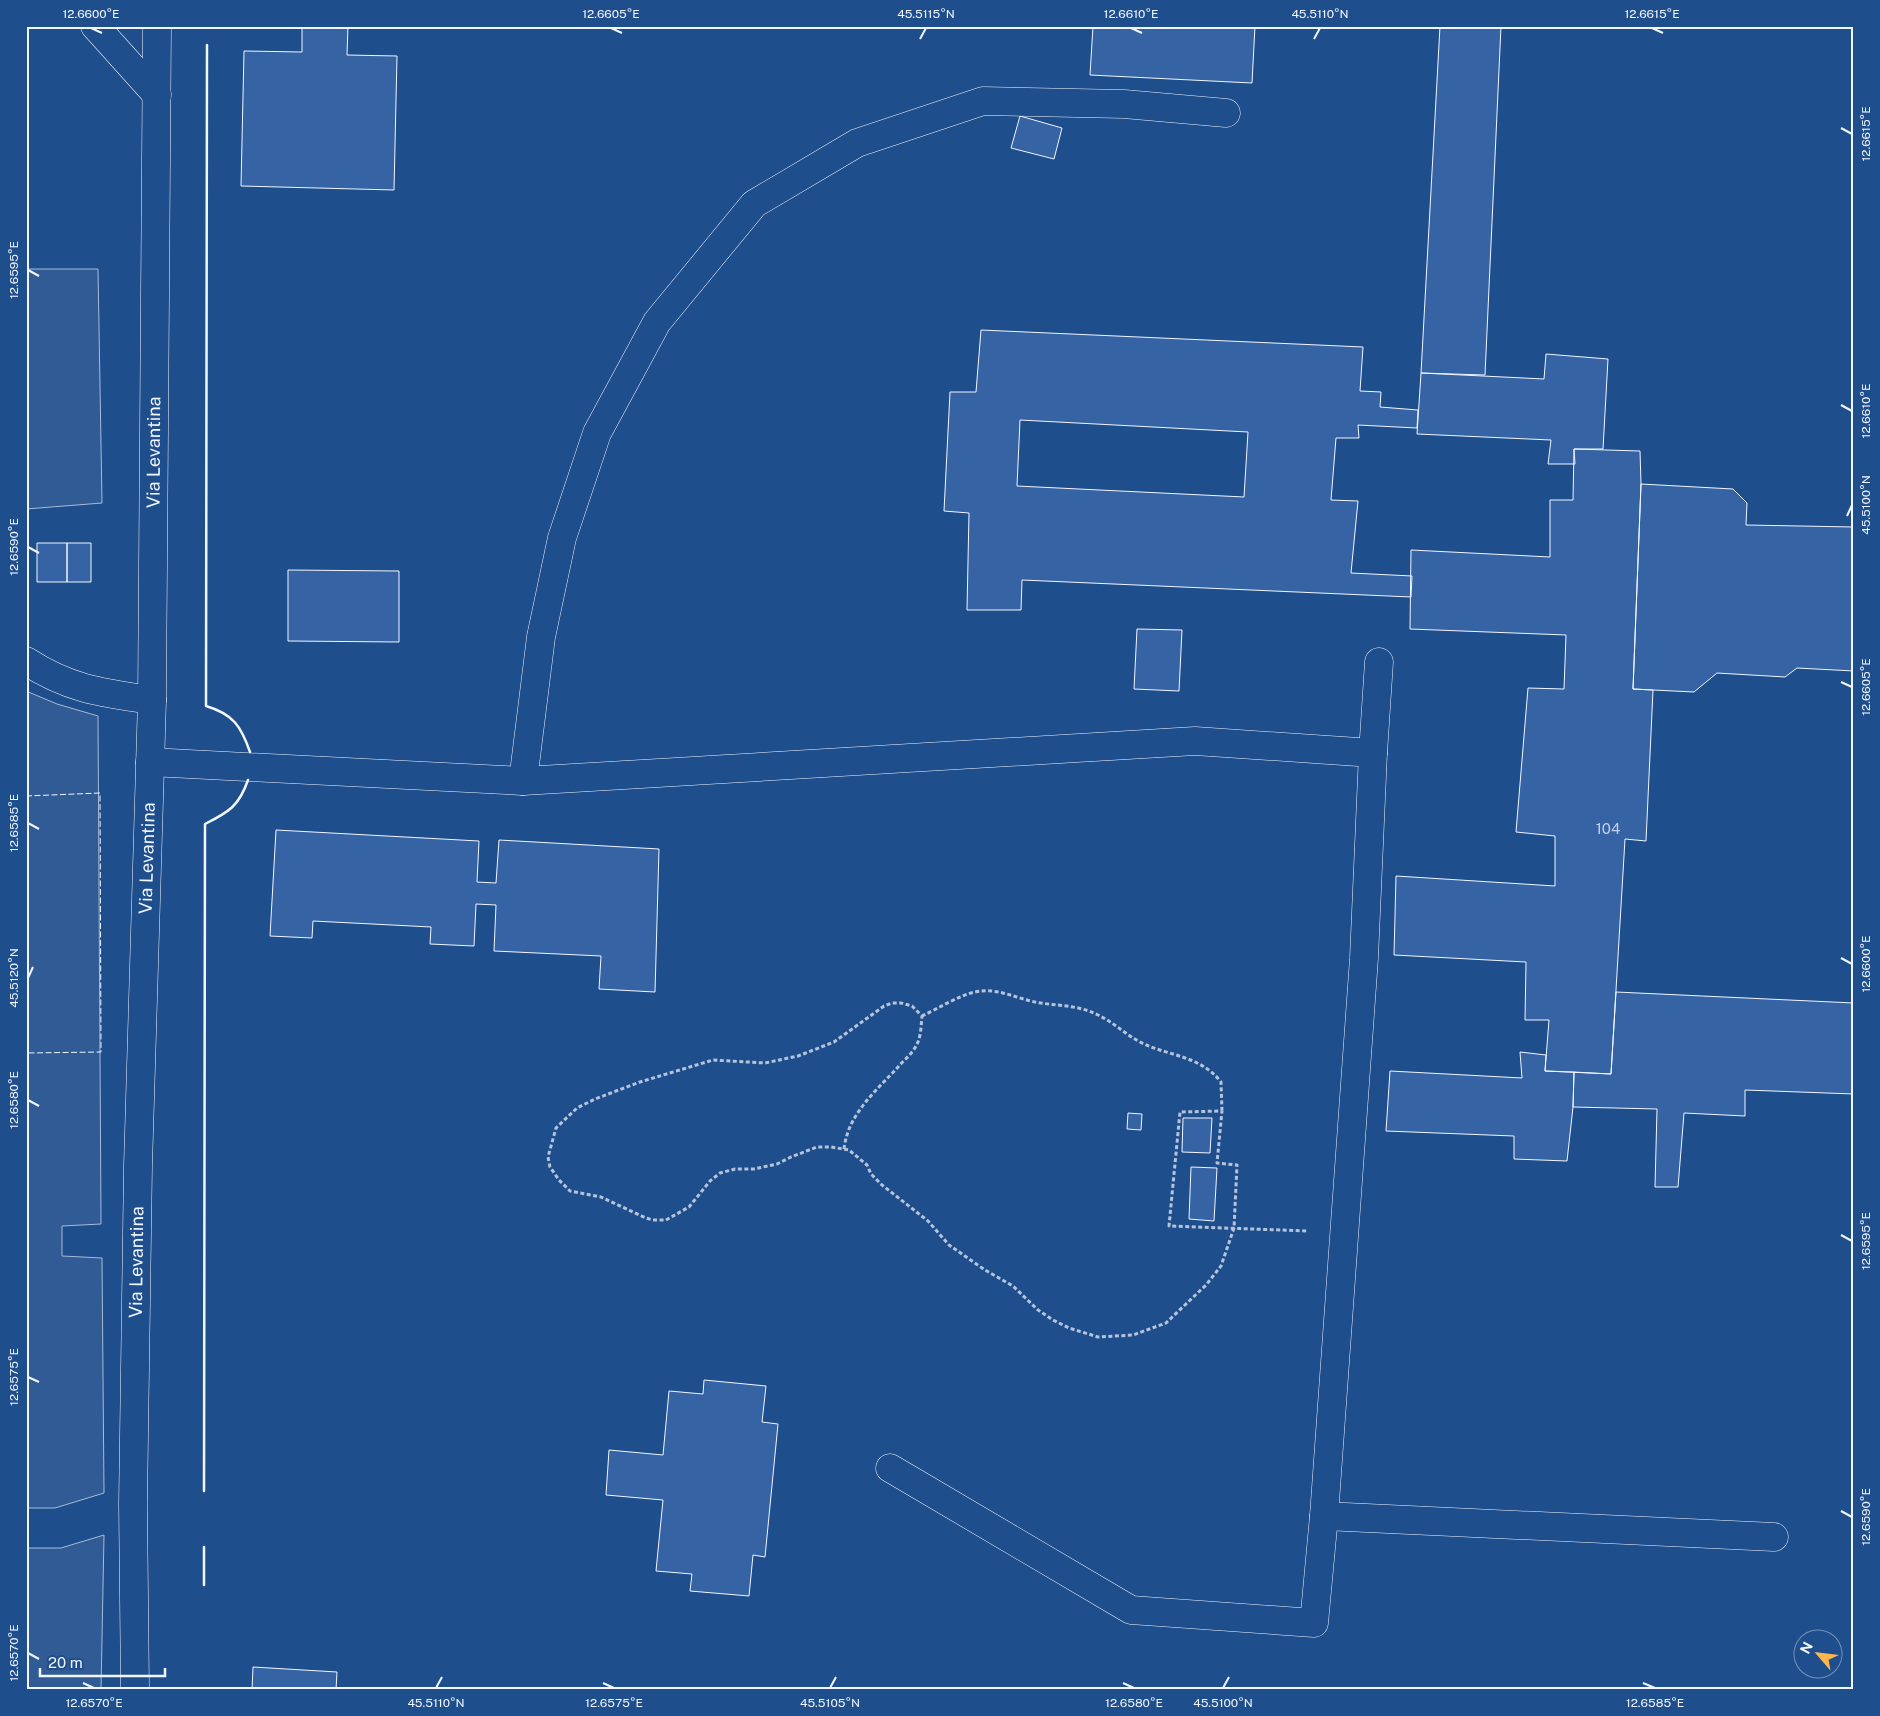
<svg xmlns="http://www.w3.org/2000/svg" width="1880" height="1716" font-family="'Public Sans',sans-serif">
<rect width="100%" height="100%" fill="#1f4e8c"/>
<!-- built -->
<path fill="#305b95" stroke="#a8bbd7" d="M26 269H98L102 503 26 509Z
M26 691 57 704 98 716 101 1224 62 1226V1256L102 1258 104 1493 55 1508H26Z
M104 1535 101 1690H26V1548H61Z"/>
<!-- building -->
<path fill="#3563a3" stroke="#f2f6ff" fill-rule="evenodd" d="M302 26H348L347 55 397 56 394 190 241 186 244 51 302 52Z
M1093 26H1255L1252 83 1090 75Z
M1440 26H1501L1485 375 1421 373Z
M1020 116 1062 128 1054 159 1011 148Z
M981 330 1363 347 1360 391 1381 392 1380 407 1418 410 1417 428 1358 425 1359 438H1336L1331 500 1358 501 1351 573 1412 576 1411 597 1022 580 1021 610H967L969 513 944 511 950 392H976ZM1020 420 1248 432 1244 497 1017 486Z
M1546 354 1608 359 1603 449H1574L1575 464H1548L1551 440 1417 434 1421 373 1544 379Z
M1574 449 1640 451 1641 484 1633 689 1653 690 1646 841 1625 839 1611 1074 1545 1071 1549 1020H1525L1526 962 1394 955 1396 876 1555 886V836L1516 832 1528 688 1564 689 1566 635 1410 629 1411 550 1550 557V500H1573Z
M1641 484 1733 489 1747 503 1746 525 1854 527V671L1797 668 1785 677 1717 673 1694 692 1633 689Z
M37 543H67V582H37Z
M67 543H91V582H67Z
M288 570 399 571V642L288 641Z
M1137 629 1182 630 1179 691 1134 689Z
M276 830 479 841 477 882 496 883 499 840 659 849 655 992 599 989 601 956 494 951 496 905 476 904 474 946 430 944 431 927 313 921 312 938 270 936Z
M1616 992 1854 1003V1094L1745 1090V1116L1684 1113 1678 1187H1655L1657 1109 1573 1107 1574 1072 1611 1074Z
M1520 1052 1546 1055 1545 1071 1574 1072 1573 1107 1567 1161 1514 1159V1136L1386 1131 1390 1071 1522 1078Z
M1128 1113 1142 1114 1141 1130 1127 1129Z
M1183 1118H1212L1210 1153 1182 1152Z
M1191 1167 1217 1168 1214 1221 1189 1219Z
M704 1380 766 1386 762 1422 778 1424 765 1557 753 1555 749 1596 690 1591 692 1574 656 1571 663 1500 606 1495 609 1450 663 1455 669 1391 703 1394Z
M253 1667 337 1672 336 1690H252Z"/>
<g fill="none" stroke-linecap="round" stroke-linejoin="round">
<!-- minor casing -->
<g stroke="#f2f6ff" stroke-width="29">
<g id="minor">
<path d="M95 26 157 95"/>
<path d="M26 661C69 689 102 693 152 700"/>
<path d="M150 762 523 781 1195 741 1373 753 1379 662"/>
<path d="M523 781 541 637 562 538 597 433 657 322 754 204 857 143 983 101 1124 104 1226 113"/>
<path d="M890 1468 1131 1610 1314 1623 1324 1516 1364 958 1373 753"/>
<path d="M1324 1516 1774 1537"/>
<path id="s1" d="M135 1690 133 1504 138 1166 152 700 157 26"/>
</g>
</g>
<!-- path -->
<path stroke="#b3c4dc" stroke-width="3" stroke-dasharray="4 2.5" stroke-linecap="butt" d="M922 1016C937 1009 960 995 975 992 994 988 1009 995 1027 1000 1051 1007 1075 1003 1098 1015 1113 1022 1125 1034 1140 1042 1167 1056 1200 1055 1221 1082L1222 1111
M844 1149C848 1114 875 1092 898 1067 904 1060 912 1054 916 1046 921 1038 921 1026 922 1016L912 1006 901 1003H892L884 1006 834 1042 798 1056 765 1063 713 1060 640 1082 595 1099 577 1108 556 1128 548 1157 550 1167 559 1180 570 1191 601 1197 646 1218 653 1220H666L689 1207 710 1181 720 1173 735 1169H754L777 1164 791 1157 817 1147H831L849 1150 867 1165 871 1174 882 1185 928 1221 949 1245 985 1270 1013 1286 1038 1310 1053 1320 1069 1328 1098 1337 1133 1335 1166 1323 1206 1285 1221 1266 1234 1228 1237 1165 1217 1163 1222 1111 1180 1112 1169 1226 1308 1231"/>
<!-- minor -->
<use href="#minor" stroke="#1f4e8c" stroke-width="28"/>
<!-- fence -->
<path stroke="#f2f6ff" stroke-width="1" stroke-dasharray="6 2.5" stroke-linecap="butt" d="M26 796 100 793 101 1052 26 1053"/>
<!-- wall -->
<path stroke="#f2f6ff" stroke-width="2.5" d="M207 45 206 706C233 714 241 726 250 752
M204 1491 205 824C229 812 239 806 248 780
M204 1585V1547"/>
</g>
<!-- ticks -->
<path fill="none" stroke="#f2f6ff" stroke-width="2" d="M91 28 102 33M611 28 622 33M1131 28 1142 33M1652 28 1663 33M920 39 926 28M1314 39 1320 28M1841 128 1852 134M28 270 39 276M1841 405 1852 411M1847 516 1852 505M28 547 39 553M1841 682 1852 687M28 823 39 829M1841 958 1852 964M28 978 33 967M28 1100 39 1106M1841 1235 1852 1241M28 1377 39 1382M1841 1511 1852 1517M28 1653 39 1659M83 1683 94 1688M603 1683 614 1688M1123 1683 1134 1688M1643 1683 1655 1688M436 1688 442 1677M830 1688 836 1677M1223 1688 1229 1677"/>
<g text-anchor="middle" stroke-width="4" stroke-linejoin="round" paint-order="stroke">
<!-- number labels -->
<g font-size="15" fill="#c3d1e8">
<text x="1608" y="834">104</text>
</g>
<!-- street labels -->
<g font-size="18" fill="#f2f6ff" stroke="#1f4e8c">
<text dy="6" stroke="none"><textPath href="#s1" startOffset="1238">Via Levantina</textPath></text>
<text dy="6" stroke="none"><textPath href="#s1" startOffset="832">Via Levantina</textPath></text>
<text dy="6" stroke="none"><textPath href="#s1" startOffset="428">Via Levantina</textPath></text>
</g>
</g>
<!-- border -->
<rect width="1880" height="1716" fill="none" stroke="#1f4e8c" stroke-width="55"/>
<!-- north arrow -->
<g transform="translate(1818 1654) rotate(298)"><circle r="24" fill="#1f4e8c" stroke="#7391ba"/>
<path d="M0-4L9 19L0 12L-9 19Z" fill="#ffb74d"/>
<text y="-8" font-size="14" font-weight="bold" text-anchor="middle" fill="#f2f6ff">N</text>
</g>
<!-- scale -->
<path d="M40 1668v8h125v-8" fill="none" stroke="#f2f6ff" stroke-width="2.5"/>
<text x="48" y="1668" font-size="15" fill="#f2f6ff" stroke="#1f4e8c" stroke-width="4" paint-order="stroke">20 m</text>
<rect x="28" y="28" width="1824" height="1660" fill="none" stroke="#f2f6ff" stroke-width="2"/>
<g font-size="12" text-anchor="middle" fill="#f2f6ff">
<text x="91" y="18">12.6600°E</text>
<text x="611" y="18">12.6605°E</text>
<text x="926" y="18">45.5115°N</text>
<text x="1131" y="18">12.6610°E</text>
<text x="1320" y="18">45.5110°N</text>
<text x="1652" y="18">12.6615°E</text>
<text transform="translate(1866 134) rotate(-90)" y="4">12.6615°E</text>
<text transform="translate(14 270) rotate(-90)" y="4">12.6595°E</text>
<text transform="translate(1866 411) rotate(-90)" y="4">12.6610°E</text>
<text transform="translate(1866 505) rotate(-90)" y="4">45.5100°N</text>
<text transform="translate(14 547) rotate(-90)" y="4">12.6590°E</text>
<text transform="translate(1866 687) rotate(-90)" y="4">12.6605°E</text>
<text transform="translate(14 823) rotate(-90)" y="4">12.6585°E</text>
<text transform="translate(1866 964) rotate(-90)" y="4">12.6600°E</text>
<text transform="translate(14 978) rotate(-90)" y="4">45.5120°N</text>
<text transform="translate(14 1100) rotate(-90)" y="4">12.6580°E</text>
<text transform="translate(1866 1241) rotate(-90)" y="4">12.6595°E</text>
<text transform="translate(14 1377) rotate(-90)" y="4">12.6575°E</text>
<text transform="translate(1866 1517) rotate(-90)" y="4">12.6590°E</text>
<text transform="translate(14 1653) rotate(-90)" y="4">12.6570°E</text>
<text x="94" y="1707">12.6570°E</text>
<text x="436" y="1707">45.5110°N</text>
<text x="614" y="1707">12.6575°E</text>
<text x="830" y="1707">45.5105°N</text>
<text x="1134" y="1707">12.6580°E</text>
<text x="1223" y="1707">45.5100°N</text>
<text x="1655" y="1707">12.6585°E</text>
</g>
</svg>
